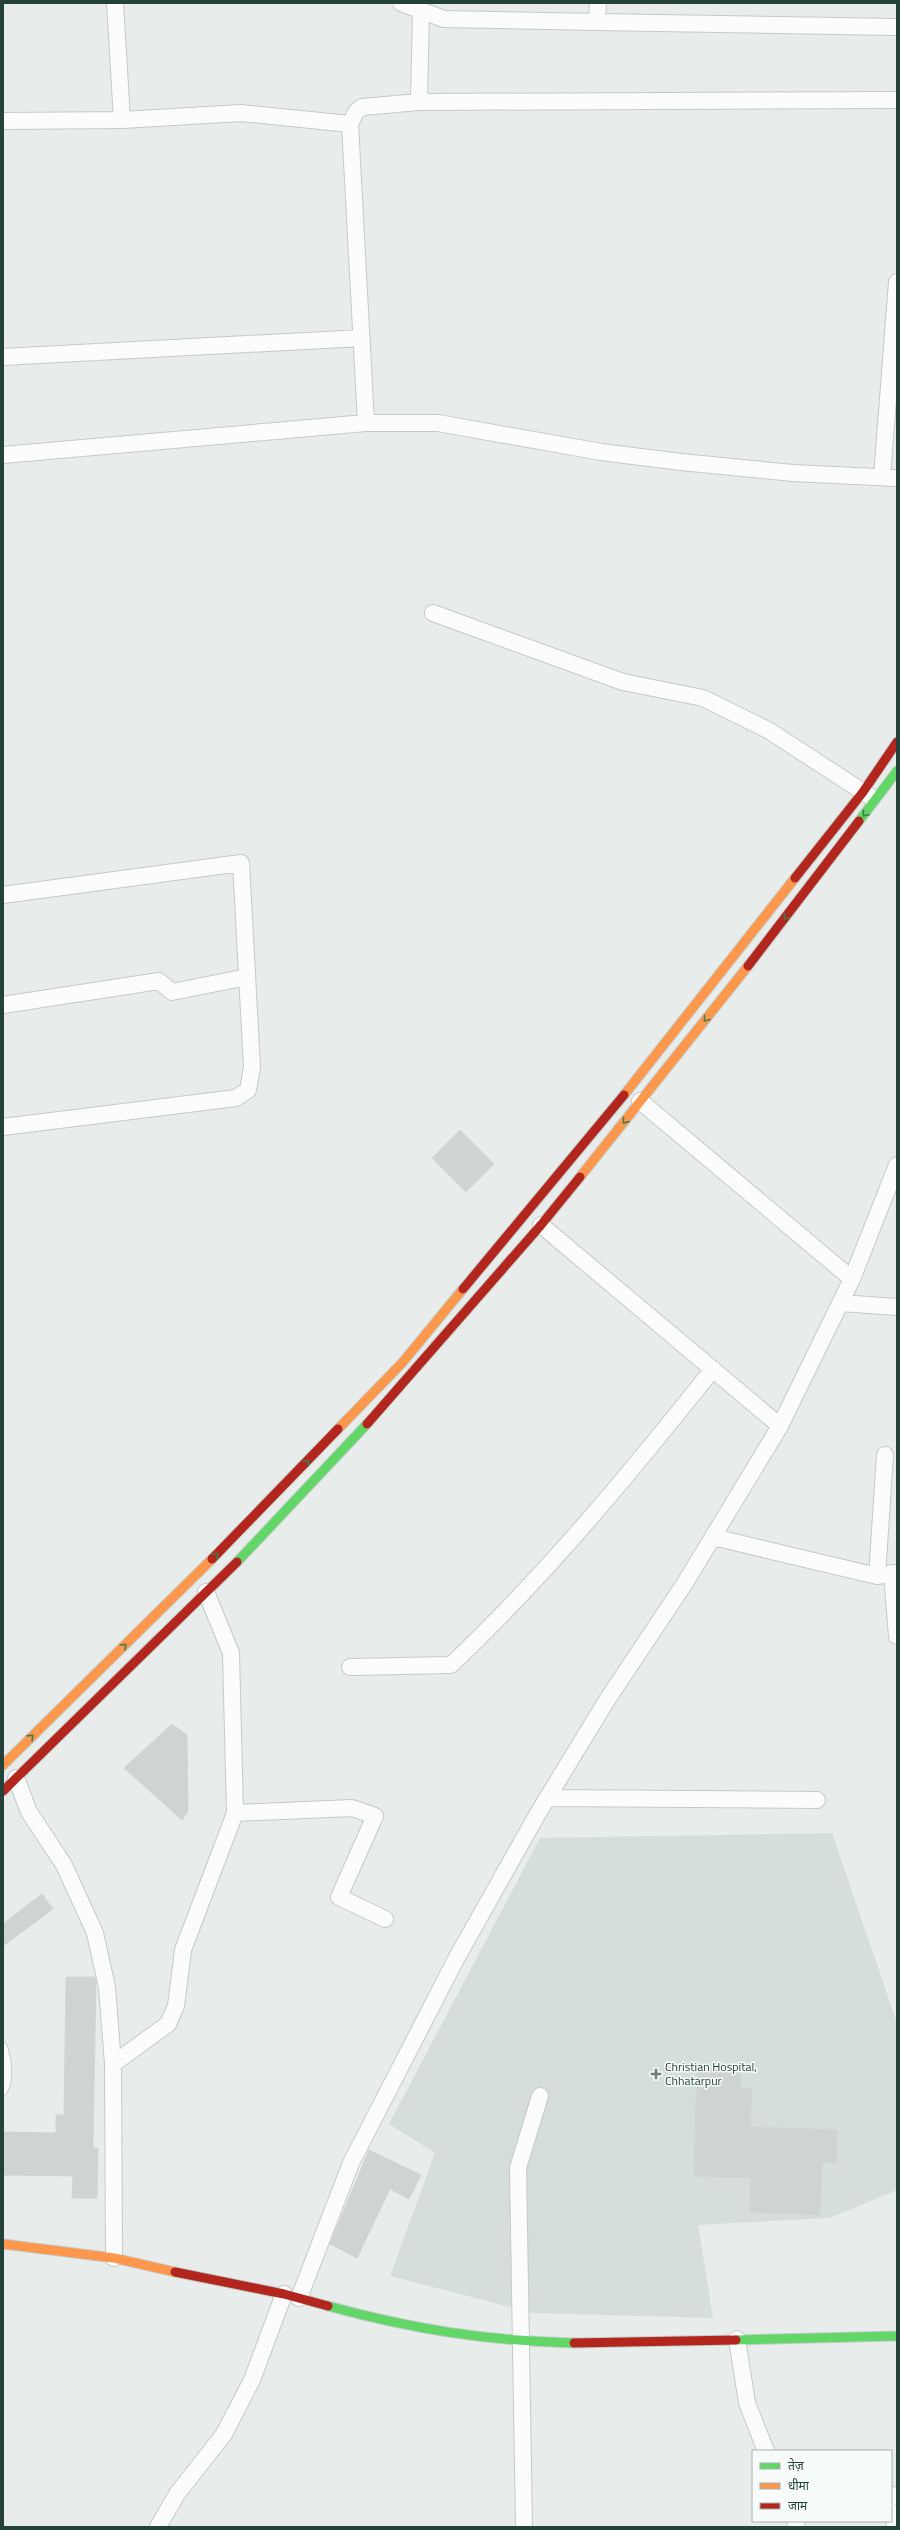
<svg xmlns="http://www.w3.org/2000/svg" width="900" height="2530" font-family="'Titillium Web','Noto Sans Devanagari',sans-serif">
<rect width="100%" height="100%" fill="#e8edeb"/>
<!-- built -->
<path fill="#d6dedb" d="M832 1833 897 2023V2190L830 2218 698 2225 713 2318 533 2313 390 2276 435 2153 389 2124 540 1838Z"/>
<!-- building -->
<path fill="#cfd4d2" stroke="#d1d6d4" d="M460 1130 494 1164 466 1192 432 1158Z
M172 1724 187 1735 188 1811 182 1820 124 1768Z
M42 1894 53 1909 3 1946V1924Z
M66 1977H95L96 1980 93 2148H98L97 2198H72L73 2176 3 2175V2132L56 2133V2115H64Z
M697 2067 741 2068V2088L752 2089 750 2127 837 2130 836 2163 822 2162 820 2215 750 2212 751 2178 694 2176Z
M369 2150 421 2175 409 2199 390 2189 357 2258 330 2244Z"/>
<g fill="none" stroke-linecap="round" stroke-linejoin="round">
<!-- lane casing -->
<g stroke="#c5cac8" stroke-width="10">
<path id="lane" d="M3 2047C7 2060 10 2078 3 2091"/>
</g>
<!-- street casing -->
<g stroke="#c5cac8" stroke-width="18">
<path id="street" d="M401 3 444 19 597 22 598 3
M597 22 897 27
M419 102 897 100
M122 120 241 113 350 124
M3 121 122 120 115 3
M3 357 362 338
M366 423H438L601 452 681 462 793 473 897 478
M3 455 366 423 350 124 356 112 362 107 419 102 421 10
M882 477 897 282
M433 613 623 682 703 698 768 730 871 797
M3 895 241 863 252 1067 248 1090 236 1098 3 1127
M3 1005 159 981 172 992 247 977
M640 1101 852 1279
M541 1225 780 1426
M840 1303 897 1307
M885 1455 877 1576 897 1573
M713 1537 877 1576
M892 1573 897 1636
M350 1667 451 1665C547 1574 631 1472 713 1369
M16 1778 29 1812 64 1865 95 1933 107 1987 113 2064
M547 1798 817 1800
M235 1813 352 1808 375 1816 339 1897 385 1919
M114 2258 113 2064 168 2024 176 2006 183 1950 235 1813 231 1653 206 1592
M299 2298 351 2163 456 1959 537 1815 607 1700 685 1583 780 1426 852 1279 897 1165
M737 2339 747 2403 766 2451
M891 2495 897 2496
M891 2511 896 2527
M795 2521 797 2527
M158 2527 177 2494 224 2434 252 2380 284 2294
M524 2527 518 2168 540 2096"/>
</g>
<!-- fast casing -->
<g stroke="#c3ccc9" stroke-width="11">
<path id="fast" d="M859 821 897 771
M237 1562 367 1424
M328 2306C412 2329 487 2341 574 2343
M736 2340 897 2336"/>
</g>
<!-- slow casing -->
<g stroke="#c3ccc9" stroke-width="11">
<path id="slow" d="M624 1095 795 878
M580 1177 748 966
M338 1429 402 1363 463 1289
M3 1765 212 1559
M3 2244 114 2258 175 2272"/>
</g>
<!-- jam casing -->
<g stroke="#c3ccc9" stroke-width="11">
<path id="jam" d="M795 878 863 792 897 742
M748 966 859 821
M463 1289 624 1095
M367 1424 541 1225 580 1177
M212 1559 338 1429
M3 1791 237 1562
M175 2272 284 2294 328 2306
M574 2343 736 2340"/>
</g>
<!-- lane -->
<use href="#lane" stroke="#fcfcfc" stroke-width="8"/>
<!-- street -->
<use href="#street" stroke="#fcfcfc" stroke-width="16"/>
<!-- fast -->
<use href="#fast" stroke="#63d668" stroke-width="9"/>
<!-- slow -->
<use href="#slow" stroke="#ff974d" stroke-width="9"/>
<!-- jam -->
<use href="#jam" stroke="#b3261e" stroke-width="9"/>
</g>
<!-- one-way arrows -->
<defs><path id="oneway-chevron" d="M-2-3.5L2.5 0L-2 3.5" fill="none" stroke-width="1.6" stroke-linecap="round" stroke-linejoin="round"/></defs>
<g stroke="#3d7d4c">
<use href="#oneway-chevron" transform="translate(865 814) rotate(128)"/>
<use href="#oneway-chevron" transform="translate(786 917) rotate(127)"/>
<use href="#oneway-chevron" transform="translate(706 1019) rotate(128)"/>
<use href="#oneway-chevron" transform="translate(625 1121) rotate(129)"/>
<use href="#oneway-chevron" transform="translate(307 1462) rotate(-46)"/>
<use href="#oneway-chevron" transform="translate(216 1555) rotate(-46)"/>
<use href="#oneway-chevron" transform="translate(124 1646) rotate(-45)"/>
<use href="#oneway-chevron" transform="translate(31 1737) rotate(-44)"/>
</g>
<!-- markers -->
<path fill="#697e78" stroke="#f7fbf9" stroke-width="1.5" d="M654 2068h4v4h4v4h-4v4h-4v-4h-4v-4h4z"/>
<g text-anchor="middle" stroke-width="3" stroke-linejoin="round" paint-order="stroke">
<!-- poi labels -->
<g font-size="12" fill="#24423a" stroke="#f7fbf9" text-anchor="start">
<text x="665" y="2071">Christian Hospital,<tspan x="665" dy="14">Chhatarpur</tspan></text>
</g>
</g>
<!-- border -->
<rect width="900" height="2530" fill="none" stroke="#24423a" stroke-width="8"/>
<!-- legend -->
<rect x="752" y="2450" width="140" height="72" fill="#f7fbf9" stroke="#a3b1ad"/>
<rect x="760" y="2463" width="20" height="6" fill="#63d668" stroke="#a3b1ad"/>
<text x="788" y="2470" font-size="12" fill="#24423a">तेज़</text>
<rect x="760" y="2483" width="20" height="6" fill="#ff974d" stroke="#a3b1ad"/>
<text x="788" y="2490" font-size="12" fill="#24423a">धीमा</text>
<rect x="760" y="2503" width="20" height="6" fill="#b3261e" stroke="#a3b1ad"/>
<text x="788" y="2510" font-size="12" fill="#24423a">जाम</text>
</svg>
